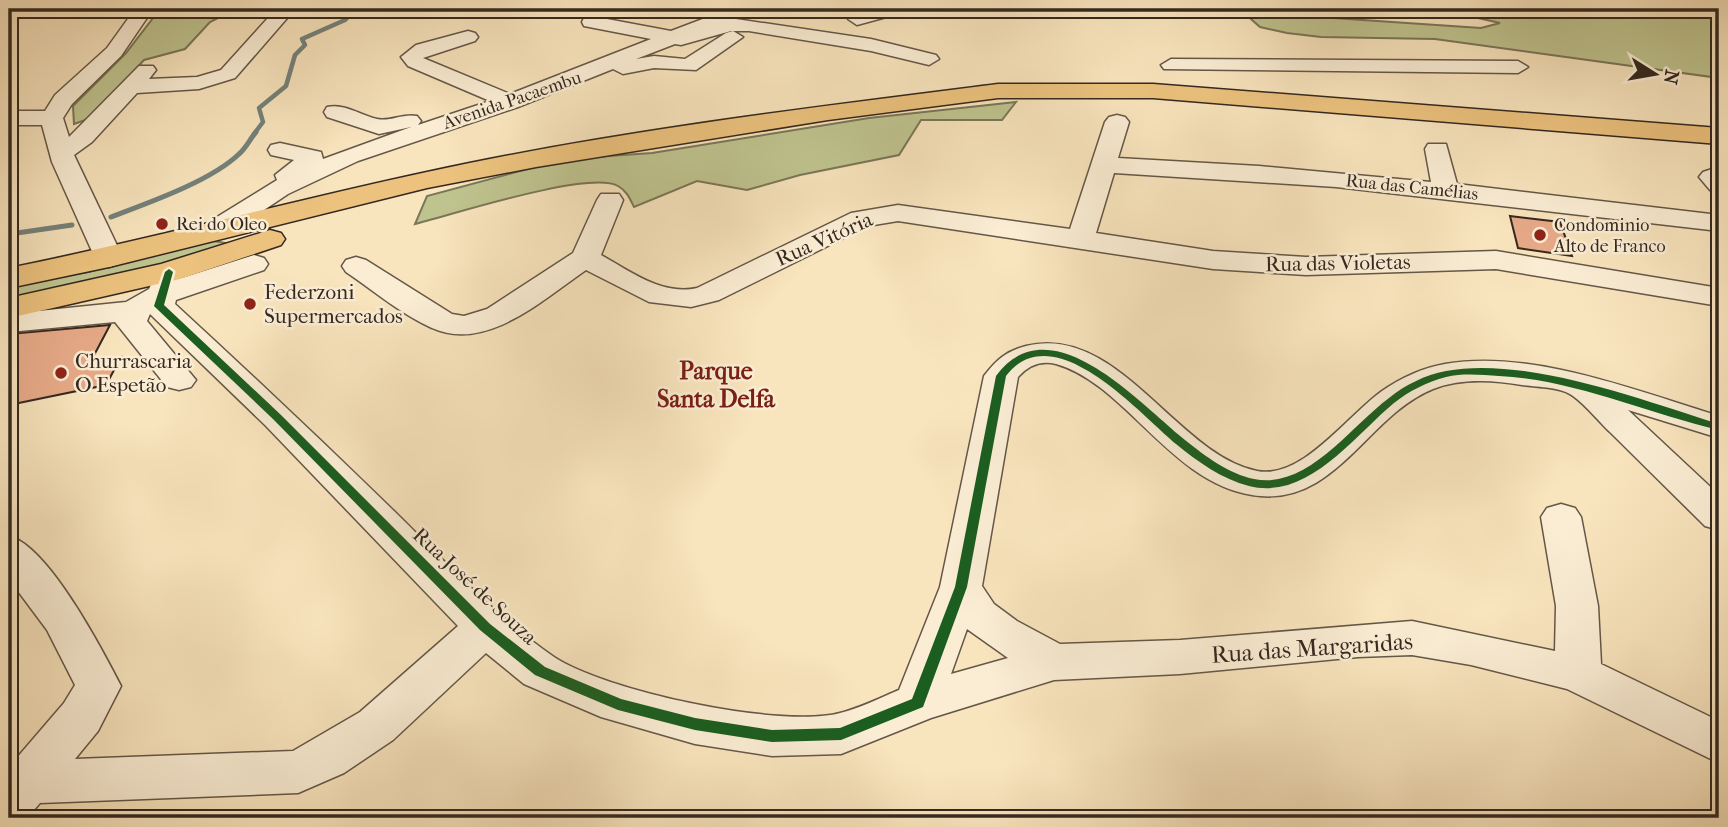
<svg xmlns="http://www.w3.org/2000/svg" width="1728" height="827" font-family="'IM FELL French Canon',serif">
<rect width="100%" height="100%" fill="#f8e4bd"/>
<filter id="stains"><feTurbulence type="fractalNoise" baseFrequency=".00286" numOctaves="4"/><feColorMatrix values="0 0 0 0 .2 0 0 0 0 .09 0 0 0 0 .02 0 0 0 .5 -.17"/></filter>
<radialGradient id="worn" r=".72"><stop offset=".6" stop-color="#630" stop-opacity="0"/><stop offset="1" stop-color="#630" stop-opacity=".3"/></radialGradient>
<!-- green -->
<path fill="#bfc48f" stroke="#7a7658" stroke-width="2" d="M160 9H222L224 15 210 22 185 49 144 60 91 118 74 124 73 106 126 53Z
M1438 9H1719V78L1435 39 1321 37 1287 33 1260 27 1243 12 1481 28 1500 23Z
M1016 102 1002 120H921L899 155 800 175 747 190 697 181 634 207C630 199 627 191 618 186 589 170 452 215 415 224L427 196 565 159 652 153 869 118Z
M208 240 226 243 216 251 58 292 9 299V286L88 272Z
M75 810 431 815 438 818H64Z"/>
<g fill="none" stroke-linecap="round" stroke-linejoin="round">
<!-- stream-far1 -->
<path stroke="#74827b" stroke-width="4.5" d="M254 134 263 122 259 108 286 86 295 55 305 45 302 39 345 20 355 9"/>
<!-- stream -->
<path stroke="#74827b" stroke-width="5" d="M111 217C148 203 211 181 239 154 246 148 250 139 256 132
M10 234 72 225"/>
</g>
<!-- building -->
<path fill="#e7aa88" stroke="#342820" stroke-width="2" d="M1510 216 1560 222 1572 256 1518 248Z
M110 325 91 361 121 357 106 385 9 405V334Z"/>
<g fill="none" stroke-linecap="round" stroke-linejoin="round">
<!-- minor casing -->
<g stroke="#655747" stroke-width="3">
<path id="minor" d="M135 9H153L121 56 72 104 63 118 69 137 139 66H153L156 70 149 79 197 77 221 70 276 9H295L235 78 199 89 137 93 92 142 74 155 123 258 119 264 109 267 99 264 95 258 52 162 42 125H9V111H45L55 95 107 48Z
M729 9H754L736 19 871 39 936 55 939 59 929 65 871 51 749 31H731L681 45 675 44 636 59 654 56 685 59 726 33 733 31 743 37 696 70 654 68 623 74 613 69 518 107 358 161 288 194 224 237H204L200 231 204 225 277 180 275 175 294 160 271 155 268 150 271 145 280 143 321 152 323 159 411 127 379 134 327 117 324 112 327 107C344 103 360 115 377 119 390 122 403 113 417 116L421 121 418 125 490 101 408 66 401 57 416 45 468 31 475 33 478 37 475 41 423 58 510 94 651 39 584 26 582 22 584 18 591 16 671 31Z
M874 9H903L901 13 857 25 848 19 850 15Z
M1171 59 1518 61 1528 67 1518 73 1164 69 1161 65Z
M1117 115 1125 117 1129 122 1118 158 1259 166 1431 182 1425 149 1428 144H1446L1457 184 1719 215V231L1336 187 1114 173 1096 233 1213 251 1306 257 1496 251 1719 288V306L1496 269 1306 275 1213 269 898 221 868 226 719 300 691 307 649 302 586 270C545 298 486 353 432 328 402 315 373 290 346 272L342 266 346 260 356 257 366 260 452 314 464 316 487 309 573 253 597 200 601 194H619L623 200 601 255C630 271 662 296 697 288L851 213 898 205 1070 229 1105 122 1109 117Z
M1712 169 1719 171V193L1710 190 1699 177 1703 172Z
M254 255 264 258 268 264 264 270 176 300 175 304C249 372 322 441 394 511 445 561 494 616 554 657 605 691 781 729 840 713 860 708 880 698 899 690L940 587 984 376C996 360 1006 351 1026 346 1118 323 1177 455 1257 471 1302 480 1348 415 1382 391 1401 378 1422 368 1445 364 1531 349 1637 391 1719 416V438L1628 410 1719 495V530L1705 526C1674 495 1642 464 1611 433 1599 422 1587 406 1573 396 1562 387 1536 387 1522 385 1493 380 1461 378 1433 389 1366 416 1335 509 1252 495 1170 482 1126 384 1056 364 1040 360 1028 366 1018 377L982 586 994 604 1017 621 1060 644 1180 640 1412 621 1555 651 1556 606 1541 517 1547 508 1561 504 1575 508 1581 517 1598 606 1601 664 1719 721V763L1567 689 1471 665 1412 655 1358 657 1180 674 1054 680 931 718 841 754 772 756 695 744 601 717 524 684 486 653 393 740 344 773 298 793 40 803 27 818H9V767L64 703 75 685 47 630 9 579V536C48 546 102 649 121 686L98 731 75 759 293 751 360 712 458 626 265 425 150 314 147 321 196 380 191 387 179 390 167 387 115 322 9 332V314L126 302 149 289 159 266 169 263 179 266 184 272 182 278ZM967 629 1008 658 951 674Z"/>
</g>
<!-- major casing -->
<g stroke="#342820" stroke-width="3">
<path id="major" d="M998 84H1153L1719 128V144L1153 98H998L828 120 536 167 427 188 109 267 9 288V268C149 240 287 202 427 172 615 131 808 108 998 84Z
M270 230 281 233 285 239 281 245 180 279 9 318V298L161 264Z"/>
</g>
<!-- minor -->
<use href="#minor" fill="#faedd4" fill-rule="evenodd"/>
<!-- major -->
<use href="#major" fill="#ecc27e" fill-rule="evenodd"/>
<!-- cycleway casing -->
<g stroke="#faedd4" stroke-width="5">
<path id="cycleway" d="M169 269 173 272 164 305 281 415 490 624 545 667 621 699 695 718 772 730 840 728 912 699 955 587 996 376C1050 302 1141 405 1185 440 1205 456 1229 474 1254 479 1307 490 1351 426 1389 398 1405 385 1425 375 1446 371 1526 356 1642 400 1719 424V430C1646 413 1575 380 1499 376 1482 375 1463 373 1446 377 1427 382 1409 391 1394 403 1354 436 1308 501 1249 486 1222 479 1198 462 1176 444 1139 413 1053 314 1006 376L967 587 923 707 841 740 772 742 695 730 618 710 535 675 480 630 273 419 156 308 154 306 165 272Z"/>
</g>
<!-- cycleway -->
<use href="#cycleway" fill="#1b5e20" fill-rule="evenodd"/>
</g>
<!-- markers -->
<g fill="#8f2418" stroke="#faedd4" stroke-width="2.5">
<circle cx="162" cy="224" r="7"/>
<circle cx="1540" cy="235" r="7"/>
<circle cx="250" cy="304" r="7"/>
<circle cx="61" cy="373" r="7"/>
</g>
<g text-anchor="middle" stroke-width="5" stroke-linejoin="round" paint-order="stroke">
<!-- far-street labels -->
<g font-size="18" fill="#342820" stroke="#faedd4">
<text transform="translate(512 100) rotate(-19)" y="6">Avenida Pacaembu</text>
<text transform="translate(1412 187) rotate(6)" y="6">Rua das Camélias</text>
</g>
<!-- far-poi labels -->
<g font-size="18" fill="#342820" stroke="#faedd4" text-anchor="start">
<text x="176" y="230">Rei do Oleo</text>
<text x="1554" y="231">Condominio<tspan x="1554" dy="21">Alto de Franco</tspan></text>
</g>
<!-- street labels -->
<g font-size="21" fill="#342820" stroke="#faedd4">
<text transform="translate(824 239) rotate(-24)" y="7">Rua Vitória</text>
<text transform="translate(1338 263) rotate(-1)" y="7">Rua das Violetas</text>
<text transform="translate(475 586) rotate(43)" y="7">Rua José de Souza</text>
</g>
<!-- poi labels -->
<g font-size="21" fill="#342820" stroke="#faedd4" text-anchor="start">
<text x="264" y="299">Federzoni<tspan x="264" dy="24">Supermercados</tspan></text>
<text x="75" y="368">Churrascaria<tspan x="75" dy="24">O Espetão</tspan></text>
</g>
<!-- quarter labels -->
<g font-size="24" font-weight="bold" fill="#7a1f14" stroke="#faedd4">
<text x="716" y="379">Parque<tspan x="716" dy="28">Santa Delfa</tspan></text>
</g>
<!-- near-street labels -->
<g font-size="24" fill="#342820" stroke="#faedd4">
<text transform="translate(1312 648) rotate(-4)" y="8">Rua das Margaridas</text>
</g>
</g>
<!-- margin -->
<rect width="1728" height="827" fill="none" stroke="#f8e4bd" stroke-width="35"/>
<rect x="10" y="10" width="1707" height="806" fill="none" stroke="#342820" stroke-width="3.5"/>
<rect x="18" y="18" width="1693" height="792" fill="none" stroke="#342820" stroke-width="2"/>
<!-- north arrow -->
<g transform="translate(1655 74) rotate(101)" stroke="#faedd4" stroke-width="5" paint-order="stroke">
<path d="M0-5L12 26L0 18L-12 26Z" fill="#342820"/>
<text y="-10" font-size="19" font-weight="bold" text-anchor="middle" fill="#342820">N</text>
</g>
<rect width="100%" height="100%" filter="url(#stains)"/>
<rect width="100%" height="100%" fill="url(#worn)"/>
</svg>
